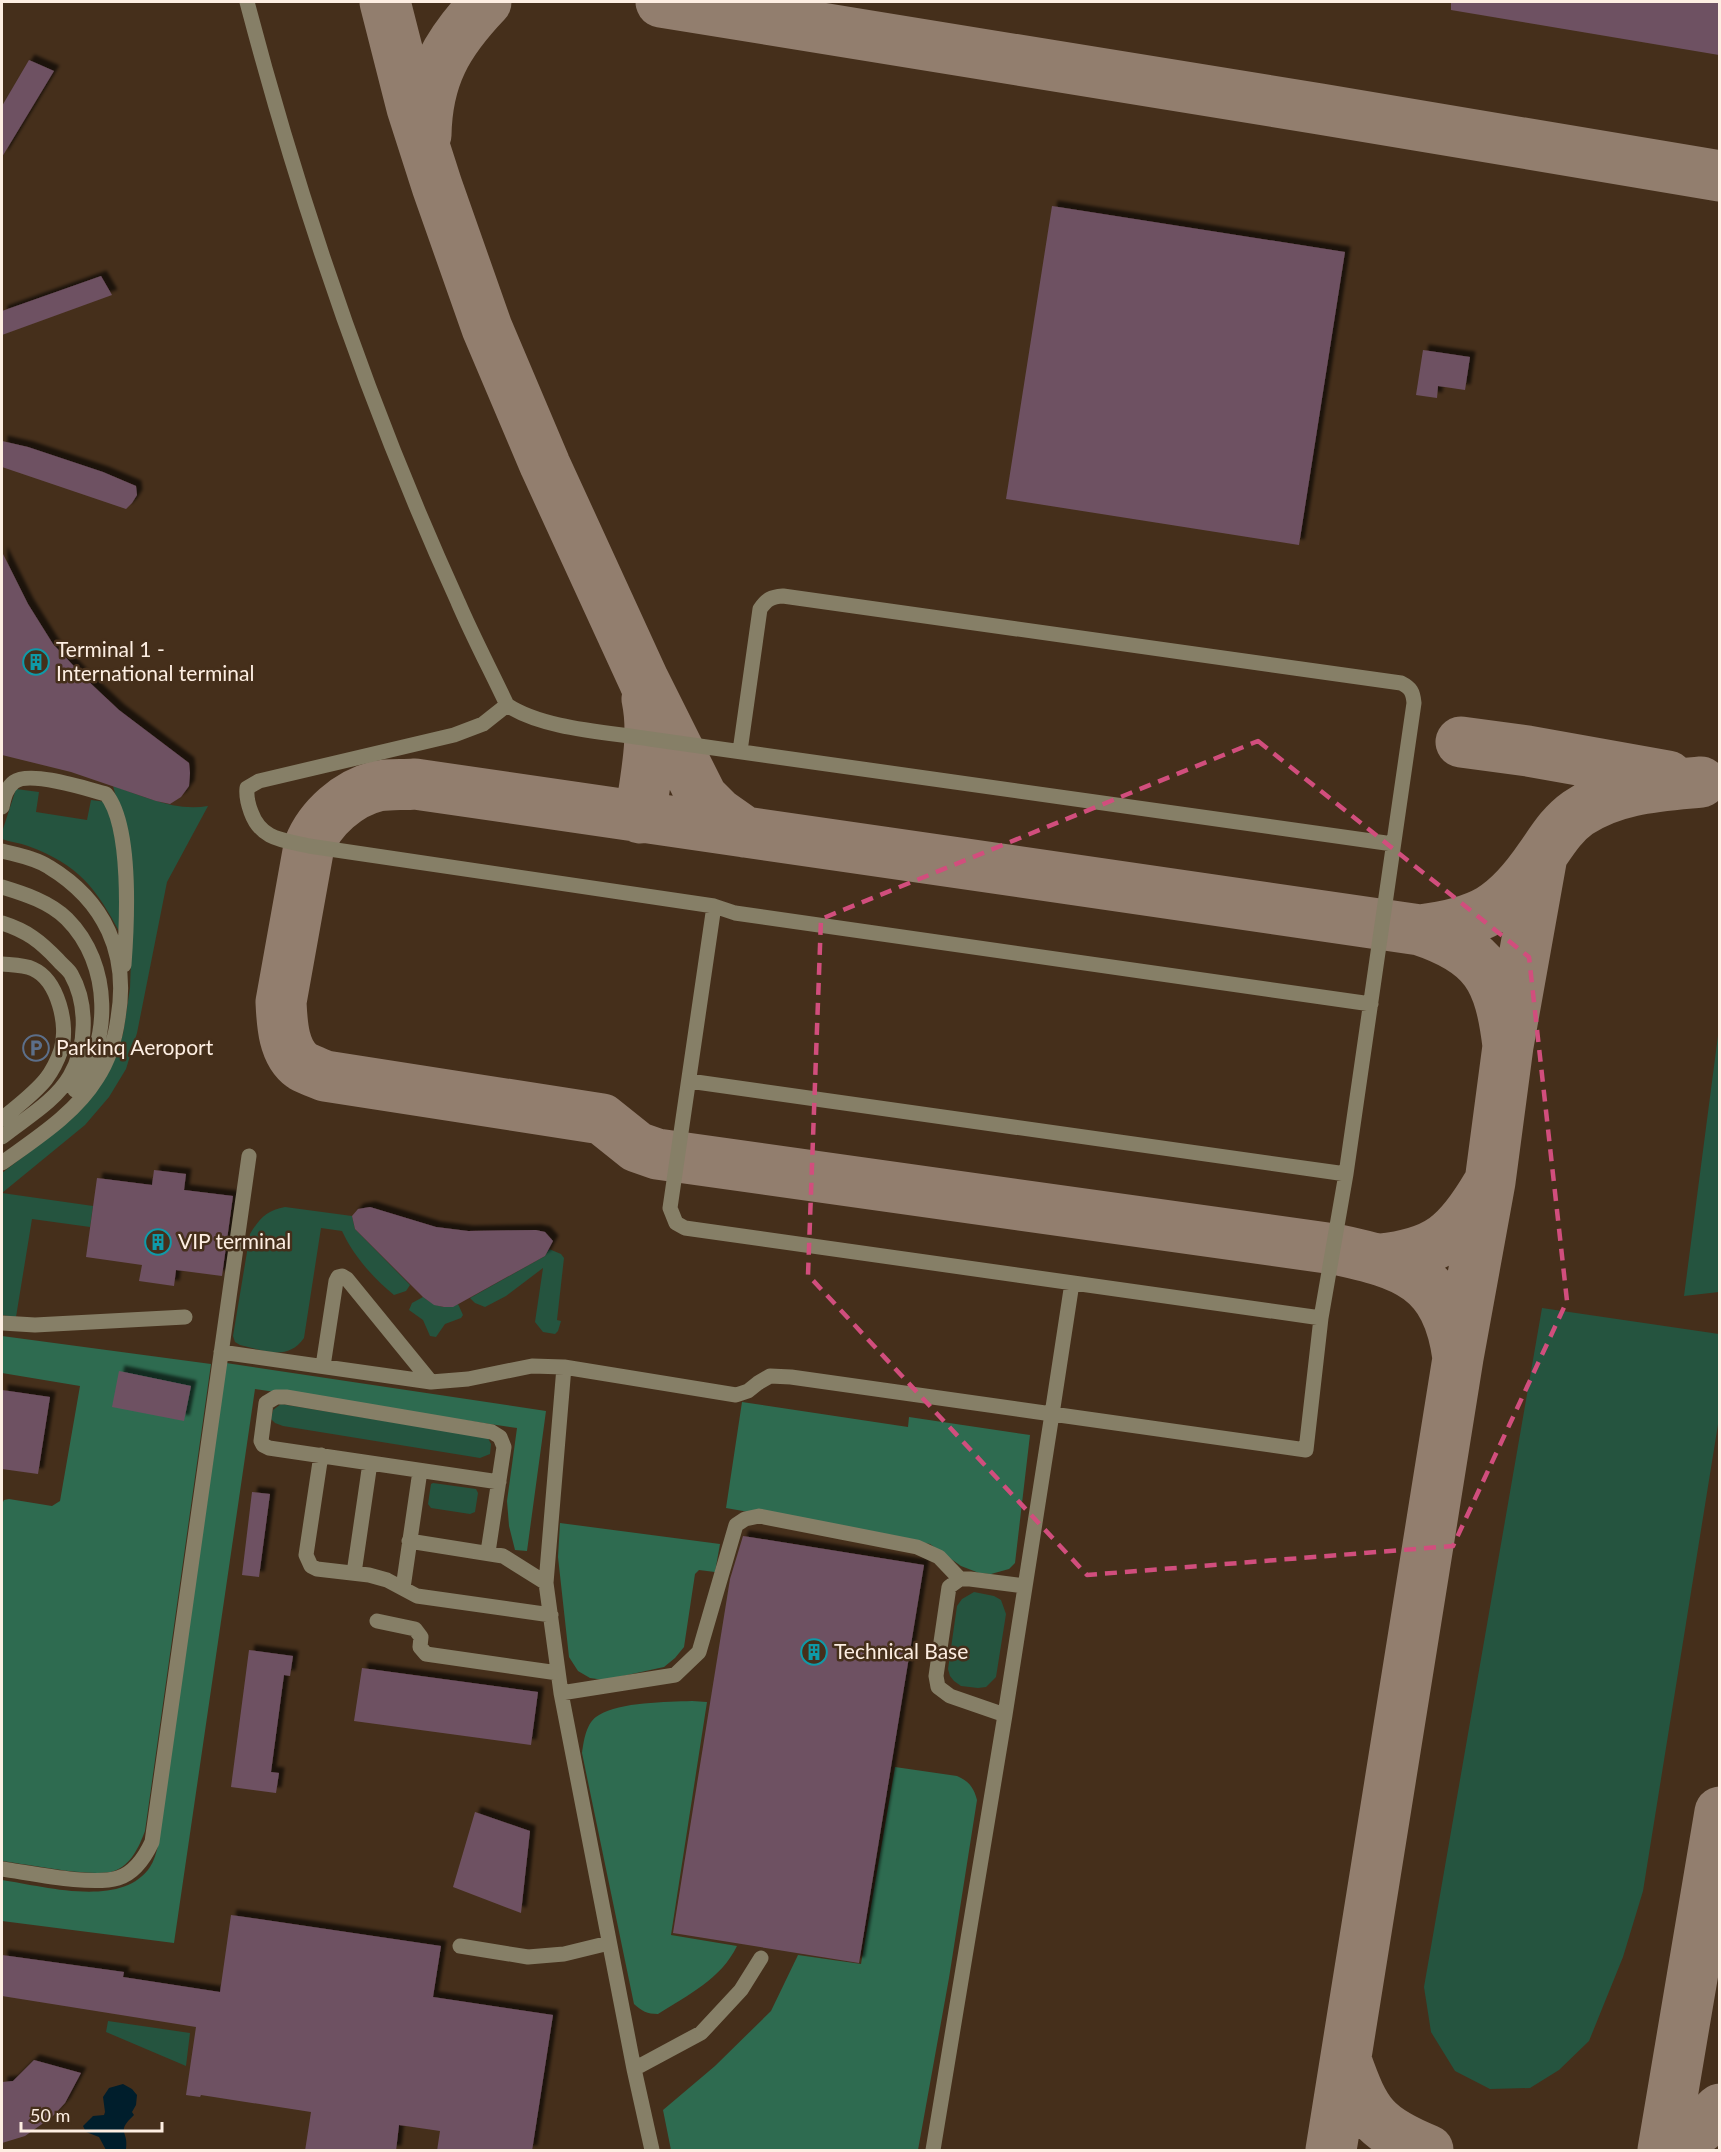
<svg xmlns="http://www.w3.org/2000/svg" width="1721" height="2152" font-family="Lato,sans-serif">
<defs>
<filter id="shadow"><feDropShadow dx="5.5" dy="-5.5" stdDeviation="1.5" flood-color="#0009"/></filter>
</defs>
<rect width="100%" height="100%" fill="#452f1b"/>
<!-- green -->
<path fill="#25543f" d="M113 786C144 796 175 812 208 806L167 882 137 1033 126 1069 109 1097 85 1125 2 1193 93 1206 90 1227 32 1219 16 1317 2 1315V1173L54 1133 116 1055 123 1034 130 988 132 931 126 833Z
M16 789 39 792 36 812 87 820 91 800 107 802 121 864 120 933C96 888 79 865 28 846 20 843 10 842 2 839V832Z
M1719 1028V1292L1684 1296Z
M285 1207 352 1216 355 1229 410 1285 406 1291 394 1295C373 1278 353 1255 342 1231L321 1228 304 1338C287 1362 264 1350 240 1345L235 1342 233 1336 250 1234C259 1219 267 1210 285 1207Z
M549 1249 561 1254 564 1258 557 1320 561 1321 558 1331 555 1334 543 1332 535 1322 543 1268 506 1296 485 1307 475 1303 470 1298 545 1256Z
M423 1297C434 1305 445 1311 458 1304L463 1315 461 1318 445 1324 436 1337 430 1336 423 1320 409 1310 412 1303Z
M1542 1308 1719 1334V1418L1643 1891 1623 1957 1589 2041 1559 2070 1530 2088 1490 2089 1455 2071 1431 2032 1424 1987Z
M281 1404 488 1438 491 1444 490 1454 480 1458 283 1426 275 1423 271 1419 273 1410Z
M433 1483 476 1489 478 1493 475 1512 470 1514 431 1508 428 1504 431 1484Z
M974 1592 994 1596 1001 1600 1006 1614 996 1677 986 1687 978 1688 961 1686 954 1681 950 1676 948 1669 957 1606 962 1599Z
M108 2021 190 2033 186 2066 106 2032Z"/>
<!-- forest -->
<path fill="#2e6b50" d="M2 1336 211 1364 145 1831C139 1847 131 1865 114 1871 93 1878 27 1864 2 1861V1504L4 1500 9 1499 52 1506 60 1501 80 1386 2 1373Z
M226 1363 546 1411 527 1551 515 1550 509 1526 507 1501 517 1428 255 1389 174 1943 2 1921V1880C43 1886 122 1909 150 1867 154 1861 156 1853 158 1846Z
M742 1402 908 1427 909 1417 1030 1435 1015 1563 1009 1569 991 1574 979 1573 961 1566 930 1544 726 1508Z
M560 1523 720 1544 715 1572 699 1570 695 1574 684 1647 675 1658 664 1667 604 1680 590 1678 578 1671 569 1657 558 1557Z
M692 1701 707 1702 671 1935 737 1946C721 1979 688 1995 658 2014 647 2014 642 2011 634 2004L582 1753C584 1740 586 1722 599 1715 620 1702 667 1702 692 1701Z
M895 1767 957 1776C969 1781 974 1788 977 1800L949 1978 918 2150H671L663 2110 715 2066 771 2011 798 1955 861 1964Z"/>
<!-- water -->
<path fill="#001e2c" d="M123 2084 132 2089 137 2095 136 2105 132 2112 134 2115C115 2133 129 2130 126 2149L106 2150 99 2137 86 2132 83 2126 93 2116 104 2115 105 2112 103 2097 109 2088Z"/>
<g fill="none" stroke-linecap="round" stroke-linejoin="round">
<!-- taxiway -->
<path stroke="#927e6e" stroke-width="51" d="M385 2 412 108 437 186 487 328 545 465 644 681 702 797 718 813 745 832
M661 2 1320 109 1720 176
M426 135C427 77 447 43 486 2
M1461 742 1528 751 1668 776
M640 818C645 779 655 738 647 699
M1420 930C1481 922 1505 909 1540 858 1552 841 1561 825 1578 813 1615 788 1659 786 1701 782
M1380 1259C1438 1253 1458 1235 1487 1186
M1458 1358C1447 1277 1406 1264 1334 1249L657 1154 637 1147 602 1119 325 1076C318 1073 309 1070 302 1066 283 1052 282 1023 281 1002L309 846C320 818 348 793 378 786 389 784 403 785 415 784L1420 930C1486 952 1500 979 1508 1046
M1346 2060C1365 2114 1374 2128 1428 2150
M1331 2150 1458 1358 1490 1182 1508 1046 1542 856
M1663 2150 1720 1812
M1664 2150 1701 2127 1720 2109"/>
</g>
<!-- building -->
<path fill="#6e5162" filter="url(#shadow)" d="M1451 2H1719V55L1451 10Z
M29 60 54 71 2 157V106Z
M1052 206 1345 252 1299 545 1006 499Z
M101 276 112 295 2 335V311Z
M1423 350 1470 357 1465 390 1438 386 1437 398 1416 395Z
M2 441 28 447 103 472 136 486 137 495 132 503 126 509 2 467Z
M2 552 28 604 53 644 87 680 119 710 189 763 190 773 189 786 181 797 170 804 156 801 71 772 2 755Z
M154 1170 186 1174 184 1190 233 1196 222 1276 176 1270 174 1286 139 1281 142 1265 86 1257 97 1178 152 1185Z
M370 1207 436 1227 468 1231 536 1230 545 1232 553 1241 545 1256 453 1307H444L434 1305 423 1297 355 1229 352 1216 358 1209Z
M119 1371 191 1386 184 1421 112 1407Z
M2 1390 50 1397 38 1474 2 1469Z
M252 1492 270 1494 259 1577 242 1575Z
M743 1536 924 1565 859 1963 673 1933 730 1579Z
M249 1650 293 1656 290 1676 284 1675 271 1772 279 1773 276 1793 231 1787Z
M362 1668 538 1692 531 1745 354 1721Z
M475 1812 530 1831 521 1913 453 1887Z
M231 1915 441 1946 433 1997 553 2015 532 2151H437L440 2131 399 2125 396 2151H305L311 2112 201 2095 200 2097 186 2095 196 2027 2 1996V1955L124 1972 123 1977 220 1992Z
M34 2060 81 2073 65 2103 52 2117 25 2136 2 2143V2082L13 2081Z"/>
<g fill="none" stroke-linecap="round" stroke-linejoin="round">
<!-- minor -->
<path stroke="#867f67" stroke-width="15" d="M247 2C301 207 370 409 458 602 473 637 491 671 507 705 543 729 607 732 650 739L1393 844
M507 705 483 724 454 735 259 781 247 788C246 797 248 804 251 812 261 840 283 840 309 846L714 906 735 913 1371 1004
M740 751 760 609C767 599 771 597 783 596L1401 683C1411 688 1413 692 1414 703L1346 1174 1321 1318 1306 1450 1052 1414 1072 1283
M2 807C4 798 6 788 14 782 30 770 87 789 106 794 132 826 127 924 124 965
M2 851C17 855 35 858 49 867 105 901 129 954 118 1018 115 1040 109 1060 97 1078 75 1114 35 1139 2 1163
M2 887C25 894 50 902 67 919 112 964 112 1043 75 1090
M714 906 670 1208 676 1223 685 1228 1321 1318
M2 923C27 931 40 941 58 960 62 965 68 969 71 974 88 1004 87 1046 70 1076 55 1102 24 1119 2 1137
M2 964C11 965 24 965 33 969 58 980 69 1026 61 1050 58 1059 52 1071 46 1079 34 1094 16 1107 2 1119
M689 1081 1346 1174
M2 1323 35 1325 185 1317
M221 1352 431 1382 468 1379 532 1366 564 1367
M323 1366 336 1281 338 1277 342 1276 347 1279 431 1382
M321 1455 306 1555 311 1566 317 1569 369 1575 387 1580 417 1596 551 1615
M409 1541 503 1556 546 1583
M488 1552 504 1447 500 1437 492 1432 286 1397H276L266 1403 261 1441 263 1445 269 1448 499 1482
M354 1573 370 1463
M403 1588 420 1471
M377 1621 415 1629 421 1637 420 1647 426 1654 558 1673
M561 1693 634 2069 701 2033 741 1990 761 1958
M1005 1715 950 1696 938 1687 936 1676 949 1587 960 1579H970L1025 1586
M2 1869C31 1873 91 1886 118 1878 135 1873 145 1857 152 1842L249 1156
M460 1946 528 1957 564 1954 609 1943
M634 2069 652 2150
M933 2150 1005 1715 1052 1414 791 1377 770 1376 758 1383 748 1391 736 1395 564 1367 546 1583 561 1693 675 1675 699 1652 736 1525 745 1519 759 1516 917 1547 939 1557 960 1579"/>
</g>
<!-- marked area -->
<path fill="none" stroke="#d14e7d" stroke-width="4.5" stroke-dasharray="12 8" stroke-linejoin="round" d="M1258 741 1529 957 1567 1301 1453 1546 1087 1575 808 1275 821 919Z"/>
<!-- icons -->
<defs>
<g id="building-ring" transform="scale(1.35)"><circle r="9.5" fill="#452f1b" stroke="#0f9aa8" stroke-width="1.5"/><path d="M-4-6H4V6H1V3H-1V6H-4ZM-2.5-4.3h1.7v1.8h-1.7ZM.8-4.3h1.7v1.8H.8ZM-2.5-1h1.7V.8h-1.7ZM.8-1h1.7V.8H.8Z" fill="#0f9aa8"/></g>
<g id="parking-ring" transform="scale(1.35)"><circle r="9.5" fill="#452f1b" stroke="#5c6f8a" stroke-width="1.5"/><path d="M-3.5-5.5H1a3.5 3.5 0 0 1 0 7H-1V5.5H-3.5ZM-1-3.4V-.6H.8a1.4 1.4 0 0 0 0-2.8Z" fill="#5c6f8a"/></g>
</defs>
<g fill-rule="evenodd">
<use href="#building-ring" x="36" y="662"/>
<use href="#parking-ring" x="36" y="1048"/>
<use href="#building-ring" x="158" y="1242"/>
<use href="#building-ring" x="814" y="1652"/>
</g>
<g text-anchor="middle" stroke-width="5" stroke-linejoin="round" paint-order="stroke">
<!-- poi labels -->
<g font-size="21" fill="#fdeee2" stroke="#452f1b" text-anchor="start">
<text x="56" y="657">Terminal 1 -<tspan x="56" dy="24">International terminal</tspan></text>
<text x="56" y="1055">Parkinq Aeroport</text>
<text x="178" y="1249">VIP terminal</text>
<text x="834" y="1659">Technical Base</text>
</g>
</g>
<!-- border -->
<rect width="1721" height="2152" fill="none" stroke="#fdeee2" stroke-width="6"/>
<!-- scale -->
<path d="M21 2122v9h141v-9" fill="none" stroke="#fdeee2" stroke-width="3"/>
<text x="30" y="2122" font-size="18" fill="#fdeee2" stroke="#452f1b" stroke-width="4.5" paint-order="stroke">50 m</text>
</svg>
